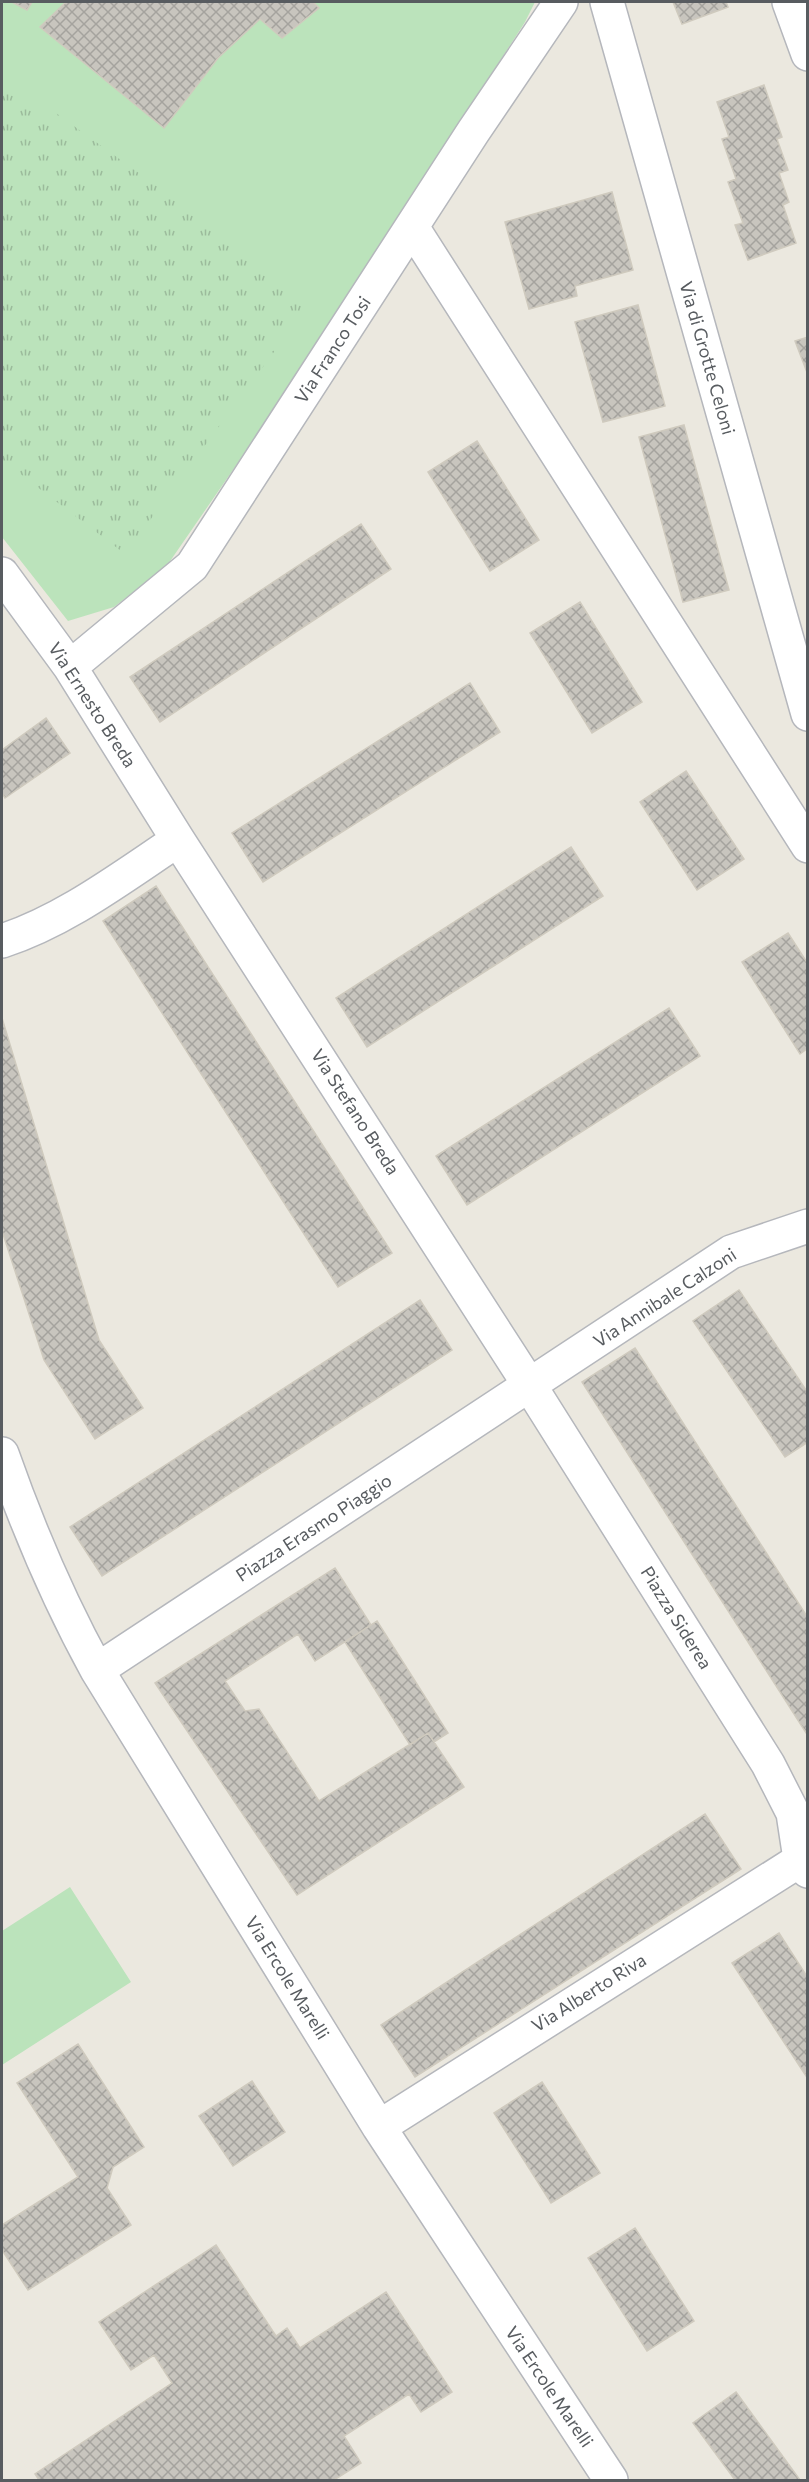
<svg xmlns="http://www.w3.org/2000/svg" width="809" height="2482" font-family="Commissioner,sans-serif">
<defs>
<pattern id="park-tufts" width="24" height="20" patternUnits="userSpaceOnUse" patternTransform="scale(1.5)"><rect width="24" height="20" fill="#bbe3bb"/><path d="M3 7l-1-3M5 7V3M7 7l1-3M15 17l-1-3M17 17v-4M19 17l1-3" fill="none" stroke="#9bbb9b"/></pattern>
<pattern id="building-cross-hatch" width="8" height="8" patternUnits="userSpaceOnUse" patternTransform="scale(1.5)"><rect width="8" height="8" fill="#c8c5be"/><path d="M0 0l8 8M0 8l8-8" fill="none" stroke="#a5a39e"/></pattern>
</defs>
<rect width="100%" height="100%" fill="#ebe8df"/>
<!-- green -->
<path fill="#bbe3bb" d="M2 2H535L525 22 286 393 166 567 114 607 68 621 2 537Z
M70 1887 131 1982 2 2065V1931Z"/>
<!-- park -->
<path fill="url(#park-tufts)" d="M2 74 313 299 125 554 2 460Z"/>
<!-- building -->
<path fill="url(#building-cross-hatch)" stroke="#cfcabe" stroke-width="1.5" d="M12 2H32L27 10Z
M66 2H313L319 8 282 38 260 19 218 58 164 128 40 27Z
M673 2H726L728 7 682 24Z
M764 85 782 137 777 139 788 170 779 173 789 202 783 205 796 243 748 260 735 225 743 223 728 182 736 179 722 139 729 137 717 102Z
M612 192 633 270 575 286 577 296 529 309 505 222Z
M638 305 665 406 603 422 575 322Z
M808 337V375L795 341Z
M684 425 729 590 683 602 639 437Z
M477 441 539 540 490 571 428 472Z
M361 524 391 569 160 722 130 677Z
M580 602 642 702 592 733 530 633Z
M470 683 500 732 263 882 232 833Z
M46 718 70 753 5 798 2 793V750Z
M686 771 744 859 697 890 640 802Z
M571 847 603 896 367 1047 336 998Z
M156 886 392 1253 338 1287 103 921Z
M788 933 808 964V1048L800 1054 742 962Z
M669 1008 700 1056 467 1205 436 1156Z
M2 1018 99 1340 143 1408 95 1439 44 1360 2 1231Z
M739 1290 808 1393V1442L785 1457 693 1321Z
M420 1300 452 1350 102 1576 70 1527Z
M635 1348 808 1618V1736L582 1382Z
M335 1568 371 1625 315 1661 298 1634 225 1681 245 1711 259 1709 319 1801 428 1733 464 1787 297 1895 155 1683Z
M377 1621 448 1733 434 1742 428 1733 410 1745 345 1642Z
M705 1814 741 1869 415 2077 381 2025Z
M779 1933 808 1978V2079L732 1963Z
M78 2044 144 2147 113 2167 107 2188 131 2225 28 2290 2 2250V2225L78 2177 17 2083Z
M252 2081 285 2132 233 2166 199 2116Z
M542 2082 600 2173 551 2203 494 2113Z
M635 2228 694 2321 647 2351 588 2258Z
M216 2245 276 2336 287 2328 300 2348 386 2292 452 2392 421 2412 409 2394 344 2436 361 2463 334 2480H39L35 2474 172 2383 154 2355 131 2370 99 2322Z
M736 2392 800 2480H735L693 2423Z"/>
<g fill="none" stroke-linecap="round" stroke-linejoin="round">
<!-- minor casing -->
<g stroke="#b5b7bc" stroke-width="36">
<path id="minor" d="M607 2 808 714
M789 2 808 54
M412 227 808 846
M2 574 70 667 178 840 530 1386 768 1764 793 1813 800 1859 808 1871
M70 667 192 566 473 132 561 2
M2 941C66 920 122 877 178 840
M2 1454C28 1528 59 1601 97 1670L379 2127 611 2480
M97 1670 731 1252 808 1226
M379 2127 808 1855"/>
</g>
<!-- minor -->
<use href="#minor" stroke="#fff" stroke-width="33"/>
</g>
<g text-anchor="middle" stroke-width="4.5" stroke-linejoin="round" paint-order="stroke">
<!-- street labels -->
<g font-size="18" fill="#585c60" stroke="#fff">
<text transform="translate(333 350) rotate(-57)" y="6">Via Franco Tosi</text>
<text transform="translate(707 358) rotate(74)" y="6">Via di Grotte Celoni</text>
<text transform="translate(92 705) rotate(57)" y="6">Via Ernesto Breda</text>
<text transform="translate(355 1112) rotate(57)" y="6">Via Stefano Breda</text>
<text transform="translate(665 1298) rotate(-33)" y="6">Via Annibale Calzoni</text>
<text transform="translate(314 1528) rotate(-33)" y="6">Piazza Erasmo Piaggio</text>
<text transform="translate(676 1618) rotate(58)" y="6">Piazza Siderea</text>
<text transform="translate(287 1978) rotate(58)" y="6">Via Ercole Marelli</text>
<text transform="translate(589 1993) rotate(-32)" y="6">Via Alberto Riva</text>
<text transform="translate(549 2387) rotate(56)" y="6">Via Ercole Marelli</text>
</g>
</g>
<!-- border -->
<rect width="809" height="2482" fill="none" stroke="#585c60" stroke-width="6"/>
</svg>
